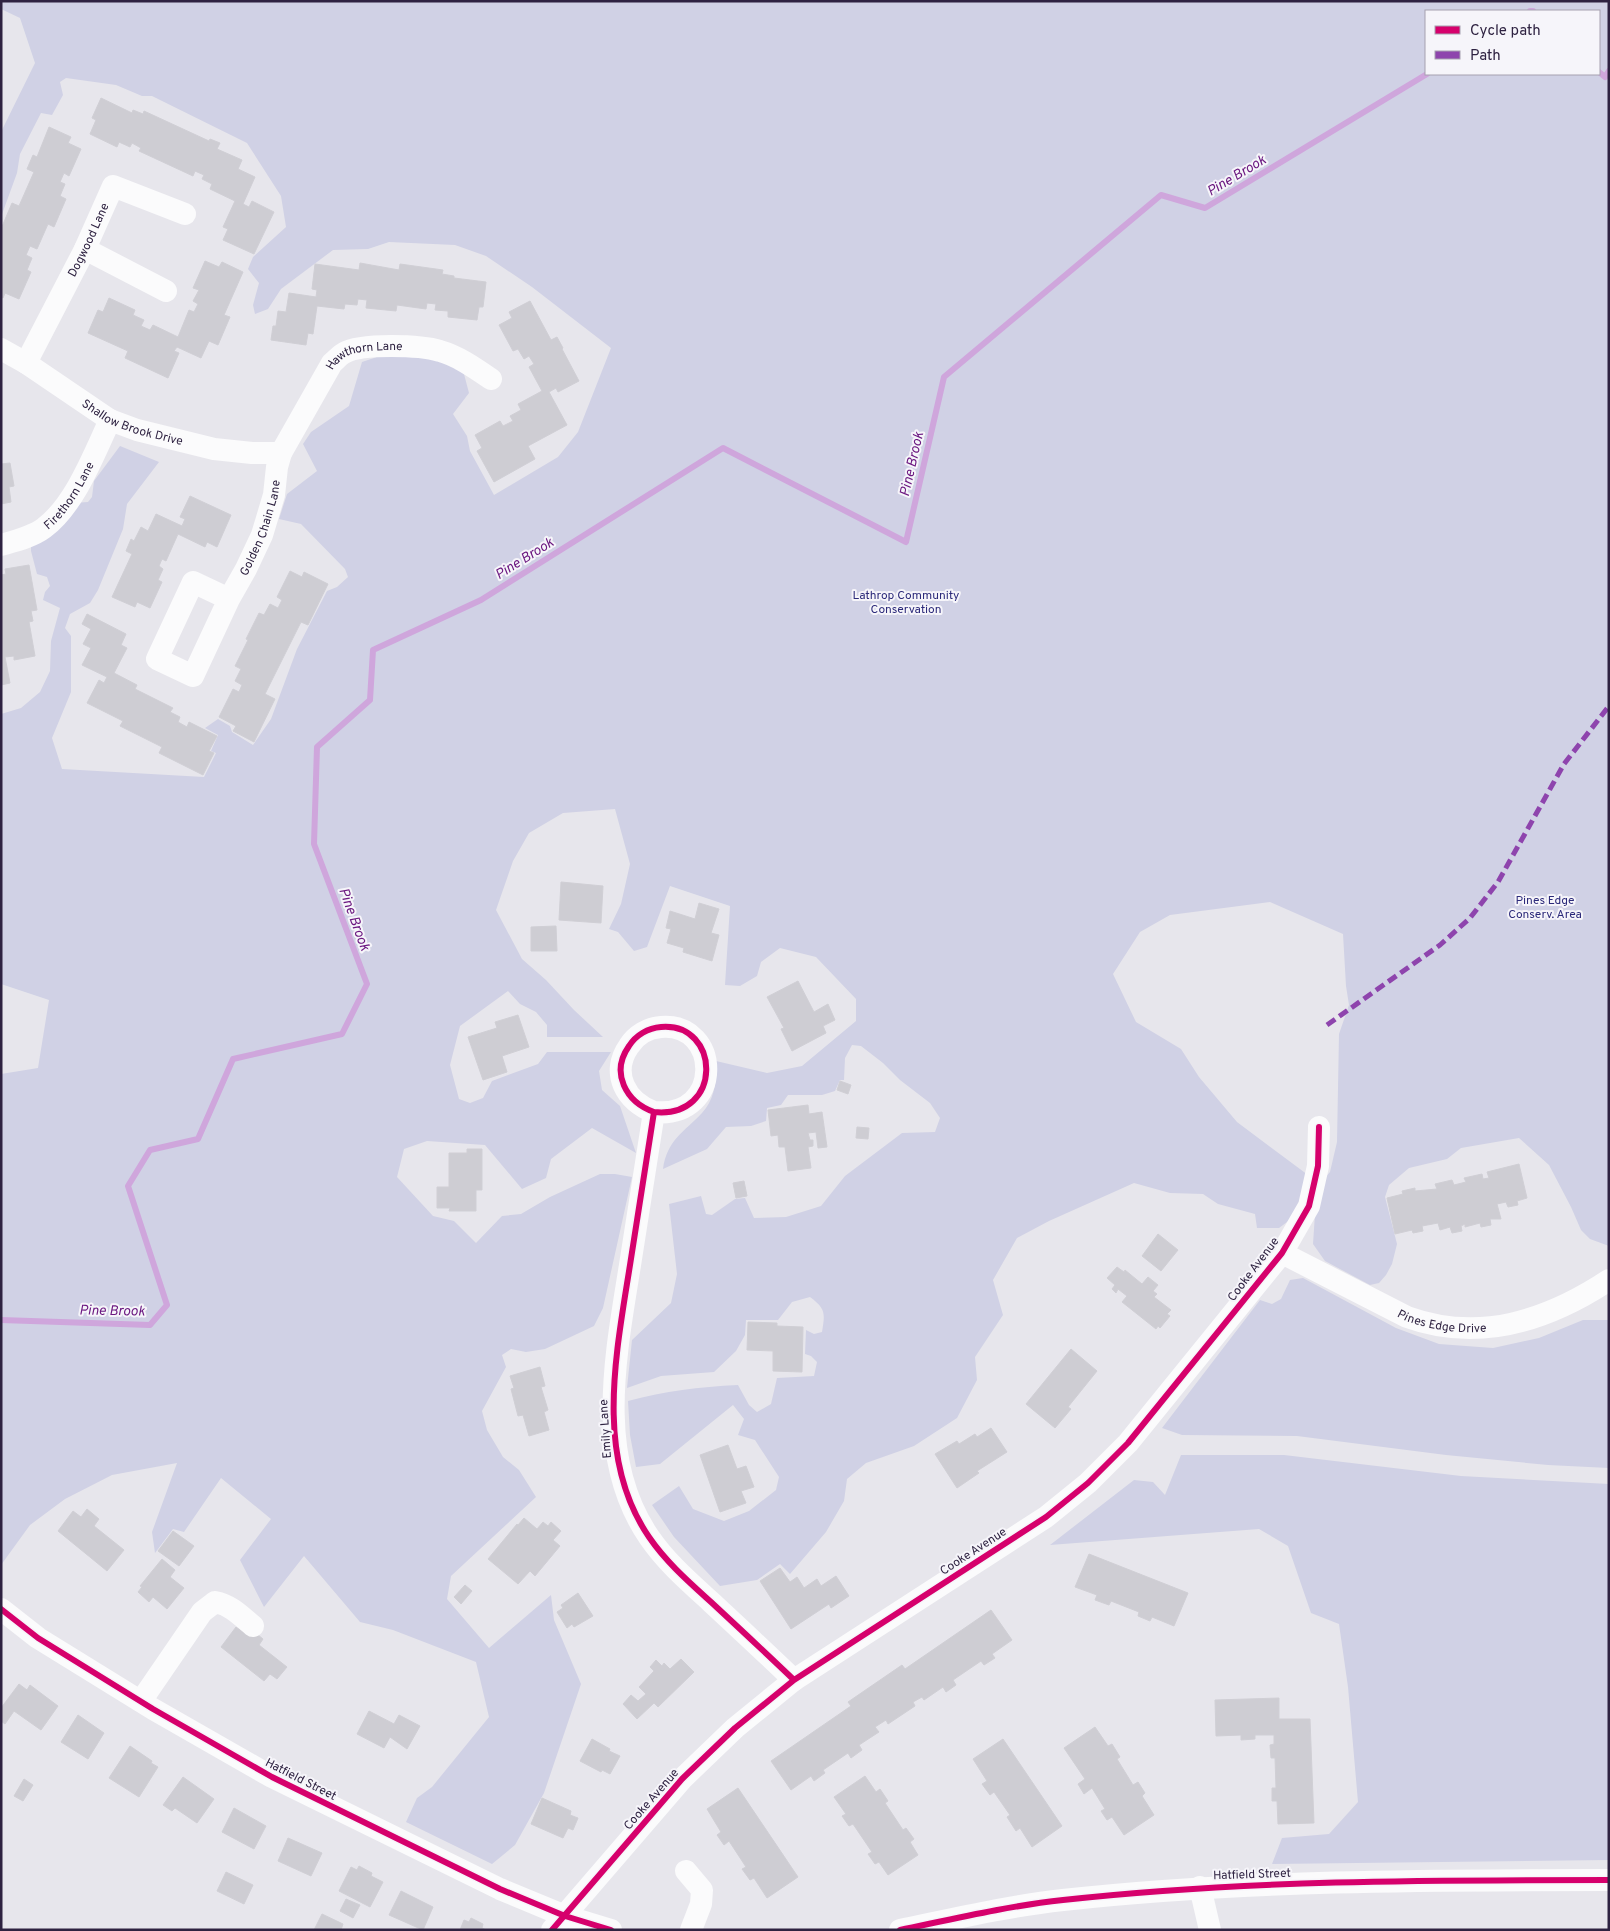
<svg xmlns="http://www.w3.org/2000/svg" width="1610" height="1931" font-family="Overpass,sans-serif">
<rect width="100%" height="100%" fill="#e7e6ec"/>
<!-- green -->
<path fill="#d0d1e5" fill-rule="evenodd" d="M1 1H1609V1246L1590 1239 1581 1230 1571 1207 1549 1165 1519 1138 1461 1148 1447 1159 1409 1168 1389 1185 1385 1197 1397 1244 1392 1264 1386 1275 1379 1283 1370 1285 1325 1261 1313 1244 1315 1214 1323 1180 1330 1172 1337 1142 1339 1034 1349 1005 1346 986 1343 934 1270 902 1170 915 1140 932 1113 974 1136 1022 1181 1049 1199 1077 1237 1122 1308 1175 1306 1193 1291 1219 1279 1228H1257L1255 1214 1218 1204 1203 1194 1170 1193 1134 1183 1049 1221 1017 1238 993 1280 1003 1315 975 1357 977 1380 957 1418 914 1446 866 1463 847 1479 844 1501 826 1532 790 1574 780 1564 757 1580 720 1586 674 1537 652 1505 679 1486 693 1509 724 1521 749 1511 776 1490 779 1477 755 1440 738 1435 744 1419 733 1405 660 1464 636 1467 630 1435 628 1401C666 1391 698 1387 738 1385L749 1405 757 1412 771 1404 777 1378 814 1376 817 1362 811 1356 805 1354 806 1330 814 1334 822 1332C825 1313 826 1309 810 1297L792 1302 778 1320H746L745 1335 736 1351 714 1372 661 1376 627 1388 632 1340 671 1303 677 1274 669 1204 701 1196 706 1214 712 1215 735 1199 745 1198 754 1218 786 1217 821 1206 845 1176 902 1133 935 1132 940 1118 930 1103 900 1080 883 1063 861 1046 852 1045 845 1058 844 1080H840L835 1091 822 1095H788L781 1105 767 1108 766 1121 751 1126 726 1127 707 1149 663 1169C667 1140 684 1132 702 1113 715 1099 717 1079 716 1061L767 1073 802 1066 856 1021V999L816 957 780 948 761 962 757 976 740 986 725 985 730 906 670 886 647 947 634 951 618 932 609 929 621 904 630 864 615 809 563 813 529 833 513 861 496 910 522 959 546 980 574 1010 603 1037H547V1025L536 1012 520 1004 508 991 460 1026 450 1065 459 1099 470 1103 483 1098 492 1081 538 1064 547 1052H611L599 1071 602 1090 620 1106 636 1153 592 1128 551 1159 546 1178 522 1189 485 1145 427 1141 404 1149 397 1177 433 1216 454 1221 476 1243 502 1216 521 1214 550 1197 600 1174H615L632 1177 603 1308 594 1326 545 1349 526 1352 511 1349 502 1355 506 1367 482 1411 487 1430 503 1457 519 1470 536 1497 451 1576 447 1599 489 1648 551 1595 554 1620 581 1684 544 1793 515 1845 492 1864 406 1822 417 1798 432 1787 489 1717 476 1662 393 1630 360 1622 304 1556 264 1607 240 1560 271 1519 221 1478 184 1532 173 1529 155 1553 152 1532 177 1463 112 1475 65 1499 30 1525 1 1565V1074L38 1068 49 1000 1 984V714L21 708 40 692 50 671 51 641 60 608 43 600 45 592 50 586 47 577 37 574 31 551V545L74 503 88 502 92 497 94 481 120 446 159 462 127 504 123 529 98 590 90 603 70 614 65 628 71 636V692L52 738 62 769 204 777 216 753 211 751 218 735 205 728 218 719 230 726 232 732 253 745 271 719 297 649 327 591 337 587 348 577 345 569 301 524 279 519 287 494 317 471 303 444 311 432 349 406 362 362 386 354H412L454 364 464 374 469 393 453 414 467 436 470 451 494 495 558 457 578 432 611 348 532 287 486 256 455 245 389 242 368 249 333 250 281 289 268 309 255 314 253 305 259 283 248 269 253 257 286 227 281 196 247 143 152 96H142L116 85 66 78 60 82 63 95 52 115 41 113 20 154 17 173 1 217V132L35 63 20 18 1 9ZM1426 11H1599V74H1426Z
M1303 1278 1396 1328 1439 1344 1493 1348 1539 1338 1583 1320H1609V1468L1548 1465 1446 1455 1297 1436 1182 1435 1162 1428 1260 1300 1272 1304 1281 1299 1290 1280Z
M1181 1455H1284L1461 1476 1609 1484V1860L1272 1864 1282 1838 1329 1834 1358 1802 1348 1687 1339 1624 1311 1613 1288 1546 1259 1529 1050 1545 1134 1480 1153 1482 1165 1495Z"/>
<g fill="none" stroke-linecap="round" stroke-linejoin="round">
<!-- stream -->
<path stroke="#cfa6dc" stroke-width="6" d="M1530 11H1533
M1599 72 1605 77 1609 71
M1 1320 150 1325 167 1305 128 1186 150 1150 198 1139 233 1059 342 1034 367 984 314 844 317 747 370 700 373 650 481 600 723 448 906 542 944 377 1161 195 1205 208 1427 74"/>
</g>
<!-- building -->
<path fill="#cecdd3" stroke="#d0cfd5" d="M101 98 132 113 133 110 143 114 144 111 209 141 210 139 220 143 217 149 242 160 238 169 255 177 243 204 249 207 252 201 274 212 254 254 223 240 228 229 223 227 235 201 210 189 212 184 202 179 204 175 195 171 193 176 139 151 141 148 132 143 130 147 119 142 117 147 90 134 96 120 92 118Z
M49 127 71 137 68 143 81 149 69 176 64 173 60 182 65 184 60 196 66 199 54 227 48 224 37 249 30 246 26 255 32 258 27 270 31 272 19 299 5 293 3 298 1 297V229L12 203 19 206 34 172 27 169 33 155 37 157Z
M205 261 219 267 222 262 243 272 224 315 230 317 218 345 209 341 201 358 177 347 174 351 179 353 168 378 125 358 128 351 88 333 98 310 103 312 109 298 135 310 133 315 144 320 141 326 150 330 153 325 178 337 189 310 194 312 198 304 193 301 199 290 193 288Z
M360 263 399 270 400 264 443 270 442 274 454 276V278L486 282 483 307H479L477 320 448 317V311L435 310 436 304 427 303 426 309 397 305 396 311 366 308 367 300 358 299 357 305 345 304 344 309 317 306 313 334 308 333 306 345 271 340 273 326H276L278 311 286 312 289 293 316 297 317 290 312 289 315 264 359 270Z
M530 301 551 340 557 337 563 348 562 349 579 381 558 392 556 388 549 392 567 425 528 446 535 459 494 482 477 451 482 448 475 435 500 421 503 426 513 421 510 416 521 410 518 404 542 391 529 367 534 364 529 356 524 359 518 349 513 351 499 325 512 318 509 312Z
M10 463 14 486 9 487 11 502 1 504V464Z
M190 496 231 515 217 547 207 542 205 547 178 534 166 561 162 559 159 566 163 569 158 580 162 582 150 608 137 602 135 607 112 597 132 554 126 551 131 539 134 541 141 527 148 531 156 514 182 526 185 519 180 517Z
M29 565 37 610 31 611 33 621 29 622 35 656 14 660V656L5 657 10 683 1 685V575L6 574 5 569Z
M290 571 302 577 304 572 328 584 308 625 301 622 265 694 275 699 254 742 233 731 236 726 219 717 233 689 239 692 242 685 235 681 241 669 235 666 248 640 246 639 259 613 264 615 270 604 278 608 282 600 277 597Z
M87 614 126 634 121 645 127 648 114 673 137 685 135 689 173 708 170 712 180 717 178 722 187 727 189 722 217 736 209 751 214 753 203 775 159 753 162 747 120 726 123 721 87 703 99 680 104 683 107 677 82 665 91 648 83 644 91 629 82 624Z
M561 882 603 886 601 923 559 920Z
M699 903 719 909 711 933 719 935 712 961 683 952 684 948 667 943 671 929 666 928 670 911 695 919Z
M556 926 557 951H531V927Z
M798 981 814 1012 828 1004 835 1020 823 1026 826 1033 792 1051 781 1029 784 1028 767 997Z
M518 1015 529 1047 502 1056 507 1072 483 1080 468 1037 497 1028 495 1022Z
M840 1081 851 1085 848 1094 837 1090Z
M808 1105 809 1114 822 1112 827 1147 818 1148 816 1132 808 1133 810 1140H813V1146L808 1147 811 1168 788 1171 785 1147H779L778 1135 771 1136 768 1110Z
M857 1127 869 1128 868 1139 856 1138Z
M467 1149H482V1190H476V1211H449L450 1208H437V1187H449V1153H467Z
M1519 1164 1527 1198 1517 1201 1518 1205 1508 1207 1506 1202 1497 1204 1501 1219H1490L1491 1225 1481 1227 1480 1223 1465 1227V1224L1461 1226 1462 1231 1452 1233 1450 1227 1440 1230 1438 1223 1422 1226 1423 1231 1413 1233 1412 1230 1395 1234 1387 1198 1403 1194 1402 1191 1415 1188V1191L1437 1189 1435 1184 1452 1180 1454 1185 1466 1182 1464 1178 1482 1174 1483 1179 1489 1178 1487 1172Z
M744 1181 747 1196 736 1198 733 1183Z
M1158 1234 1178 1250 1161 1271 1142 1256Z
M1117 1267 1124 1272 1125 1270 1142 1284 1148 1277 1158 1285 1153 1291 1157 1294 1154 1297 1171 1310 1167 1314 1170 1316 1160 1328 1158 1326 1156 1329 1122 1302 1127 1296 1118 1289 1116 1293 1112 1289 1115 1285 1107 1278Z
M748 1322 777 1323V1326L803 1327 802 1372 773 1371V1351L747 1350Z
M1071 1349 1097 1371 1068 1407 1071 1409 1055 1428 1026 1404Z
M540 1367 545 1386 541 1387 548 1410 544 1412 549 1430 529 1436 523 1415 518 1416 511 1389 514 1388 510 1376Z
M991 1428 1007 1452 977 1471 979 1473 957 1488 935 1454 957 1441 959 1444 975 1434 977 1437Z
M728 1445 737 1469 746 1466 754 1487 741 1491 746 1503 720 1512 700 1455Z
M87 1509 99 1519 94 1526 124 1550 107 1571 58 1531 73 1511 81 1517Z
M524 1518 537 1529 543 1522 548 1526 551 1522 561 1531 553 1540 560 1546 535 1576 530 1571 518 1584 488 1559 517 1524 518 1525Z
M173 1531 194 1546 179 1566 158 1551Z
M1089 1554 1188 1593 1174 1626 1152 1617 1150 1621 1138 1616 1139 1612 1111 1601 1109 1605 1095 1600 1097 1595 1075 1587Z
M162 1559 175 1570 170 1577 184 1588 167 1609 153 1597 149 1602 138 1592 142 1587 140 1586Z
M780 1568 790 1582 797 1577 804 1588 817 1579 821 1586 836 1576 849 1596 831 1608 829 1604 791 1629 760 1581Z
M465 1585 472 1591 461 1604 454 1597Z
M578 1593 593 1616 574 1627 572 1624 567 1628 557 1612 563 1608 561 1605Z
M991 1610 1012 1640 992 1654 995 1658 984 1665 981 1661 953 1680 956 1685 946 1692 943 1687 924 1700 922 1697 913 1702 915 1706 888 1724 886 1720 875 1727 879 1732 859 1745 862 1750 851 1758 848 1753 823 1770 825 1773 814 1781 811 1776 791 1790 771 1761 851 1706 848 1702 902 1665 905 1669Z
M236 1627 247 1635 252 1630 263 1639 259 1645 287 1667 277 1679 270 1674 264 1681 221 1647Z
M681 1659 694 1672 658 1707 654 1703 637 1719 623 1704 631 1695 638 1701 646 1694 639 1687 654 1671 650 1667 656 1660 662 1666 664 1663 670 1669Z
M19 1684 27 1690 30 1685 58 1706 41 1730 14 1711 5 1724 1 1721V1708Z
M1279 1698V1719H1310L1314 1823 1278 1824 1277 1801H1272V1788H1276L1275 1758H1271L1270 1745 1274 1744V1735H1255V1739L1241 1740V1735L1216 1736 1215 1700Z
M369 1711 394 1724 399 1715 420 1726 407 1749 390 1737 384 1748 357 1734Z
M78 1715 104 1733 88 1759 61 1742Z
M1095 1727 1108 1746 1112 1744 1120 1757 1117 1759 1133 1785 1138 1782 1145 1793 1142 1796 1154 1815 1124 1835 1112 1817 1107 1820 1101 1811 1105 1809 1092 1788 1084 1794 1078 1784 1085 1779 1064 1748Z
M592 1739 610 1749 609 1751 620 1756 610 1774 602 1770 601 1772 580 1761Z
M1003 1739 1062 1826 1032 1847 1020 1828 1016 1831 1007 1817 1010 1815 994 1792 990 1795 982 1784 987 1781 973 1759Z
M130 1746 152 1761 151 1763 158 1767 139 1797 109 1778Z
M865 1776 876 1792 880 1789 888 1801 885 1803 903 1830 906 1828 914 1839 910 1842 918 1855 888 1875 879 1862 875 1864 868 1854 872 1852 853 1824 849 1826 842 1816 846 1814 834 1797Z
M183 1777 214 1799 197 1823 175 1808 172 1811 163 1805Z
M24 1779 33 1785 23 1801 14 1796Z
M738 1788 798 1877 767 1898 754 1878 750 1880 742 1869 746 1867 729 1841 724 1845 717 1835 721 1832 707 1809Z
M542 1798 571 1811 570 1815 578 1818 573 1830 568 1828 563 1838 531 1824Z
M234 1808 266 1826 254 1849 222 1832Z
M288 1838 322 1853 311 1876 278 1861Z
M359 1866 372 1873 371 1876 383 1882 370 1907 339 1891 351 1867 357 1870Z
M226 1872 253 1885 244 1904 217 1891Z
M401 1891 433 1907 423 1930 389 1915Z
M346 1899 360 1905 353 1918 340 1911Z
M322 1914 343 1924 341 1930H314Z
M471 1918 483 1924 482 1928 486 1930H460L464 1920 469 1922Z"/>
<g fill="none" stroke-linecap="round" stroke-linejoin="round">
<!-- minor -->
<g stroke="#fbfbfc" stroke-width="22">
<path d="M85 249 166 291"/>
<path id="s1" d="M1 349 26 363 110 420 137 430 214 449 252 453H281"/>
<path id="s2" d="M26 363 85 249 113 186 185 214"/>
<path id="s3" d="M1 545C15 541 32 537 44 528 75 505 94 454 110 420"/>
<path id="s4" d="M229 599 193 582 157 659 193 676 229 599 246 569 262 535 274 495 277 467 281 453 332 363C336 360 340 355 344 353 361 343 421 345 440 351 458 356 475 368 491 379"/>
<path d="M654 1112C626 1102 610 1073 629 1046 636 1035 648 1028 661 1027 721 1022 724 1119 654 1112 646 1163 638 1214 630 1265 616 1354 594 1457 649 1537 666 1562 689 1582 711 1602 739 1628 767 1654 794 1680"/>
<path id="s5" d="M1282 1253 1407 1317C1479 1343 1547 1321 1609 1280"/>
<path d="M1 1609 38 1638 153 1709 272 1777 500 1889 565 1916 611 1930"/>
<path d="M141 1701 202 1612 215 1602C231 1605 241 1616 253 1626"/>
<path d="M686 1871 702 1890 701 1904 691 1930"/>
<path d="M1200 1887 1210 1930"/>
<path d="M552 1930 682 1779 735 1728 794 1680 1046 1517 1088 1483 1128 1443 1282 1253 1309 1206 1318 1166 1319 1127"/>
<path d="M900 1930C953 1919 1008 1906 1063 1900 1244 1880 1427 1880 1609 1880"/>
</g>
<!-- quiet -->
<path stroke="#8e44ad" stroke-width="5" stroke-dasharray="10 5" stroke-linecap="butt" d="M1327 1025 1440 945 1470 918 1498 882 1564 764 1609 706"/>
<!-- cycleway casing -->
<g stroke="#f6f5fa" stroke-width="9">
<path id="cycleway" d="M654 1112C626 1102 610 1073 629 1046 636 1035 648 1028 661 1027 721 1022 724 1119 654 1112 646 1163 638 1214 630 1265 616 1354 594 1457 649 1537 666 1562 689 1582 711 1602 739 1628 767 1654 794 1680
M1 1609 38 1638 153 1709 272 1777 500 1889 565 1916 611 1930
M552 1930 682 1779 735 1728 794 1680 1046 1517 1088 1483 1128 1443 1282 1253 1309 1206 1318 1166 1319 1127
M900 1930C953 1919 1008 1906 1063 1900 1244 1880 1427 1880 1609 1880"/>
</g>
<!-- cycleway -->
<use href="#cycleway" stroke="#d6006c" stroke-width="6"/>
</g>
<g text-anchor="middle" stroke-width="4" stroke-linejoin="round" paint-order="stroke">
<!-- street labels -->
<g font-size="12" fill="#2e2241" stroke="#f6f5fa">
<text dy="4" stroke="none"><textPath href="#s2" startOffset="138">Dogwood Lane</textPath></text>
<text dy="4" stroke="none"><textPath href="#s4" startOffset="544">Hawthorn Lane</textPath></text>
<text dy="4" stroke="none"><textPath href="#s1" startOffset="152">Shallow Brook Drive</textPath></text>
<text dy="4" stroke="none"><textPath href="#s3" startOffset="88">Firethorn Lane</textPath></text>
<text dy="4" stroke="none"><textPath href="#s4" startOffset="328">Golden Chain Lane</textPath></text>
<text transform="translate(1253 1269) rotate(-53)" y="4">Cooke Avenue</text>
<text dy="4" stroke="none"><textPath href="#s5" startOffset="176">Pines Edge Drive</textPath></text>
<text transform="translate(605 1429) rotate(-94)" y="4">Emily Lane</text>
<text transform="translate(973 1551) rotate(-33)" y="4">Cooke Avenue</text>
<text transform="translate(301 1779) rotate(27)" y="4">Hatfield Street</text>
<text transform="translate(651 1799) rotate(-49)" y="4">Cooke Avenue</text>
<text transform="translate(1252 1874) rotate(-2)" y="4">Hatfield Street</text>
</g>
<!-- park labels -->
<g font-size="12" fill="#2c2a7a" stroke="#f6f5fa">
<text x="906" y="599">Lathrop Community<tspan x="906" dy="14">Conservation</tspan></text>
<text x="1545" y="904">Pines Edge<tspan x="1545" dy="14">Conserv. Area</tspan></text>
</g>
<!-- water labels -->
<g font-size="14" font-style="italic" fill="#6c1981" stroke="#f6f5fa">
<text transform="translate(1236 175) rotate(-31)" y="5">Pine Brook</text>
<text transform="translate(911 464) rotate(-77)" y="5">Pine Brook</text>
<text transform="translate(524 558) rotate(-32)" y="5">Pine Brook</text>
<text transform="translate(355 919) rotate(70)" y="5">Pine Brook</text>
<text transform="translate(112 1310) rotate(1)" y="5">Pine Brook</text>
</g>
</g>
<!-- border -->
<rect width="1610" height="1931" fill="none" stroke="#2e2241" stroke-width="5"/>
<!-- legend -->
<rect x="1425" y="10" width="175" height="65" fill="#f6f5fa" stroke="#a6a1b0"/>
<rect x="1435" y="26" width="25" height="8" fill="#d6006c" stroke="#a6a1b0"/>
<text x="1470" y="35" font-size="15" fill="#2e2241">Cycle path</text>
<rect x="1435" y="51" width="25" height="8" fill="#8e44ad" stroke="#a6a1b0"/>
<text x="1470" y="60" font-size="15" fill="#2e2241">Path</text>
</svg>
